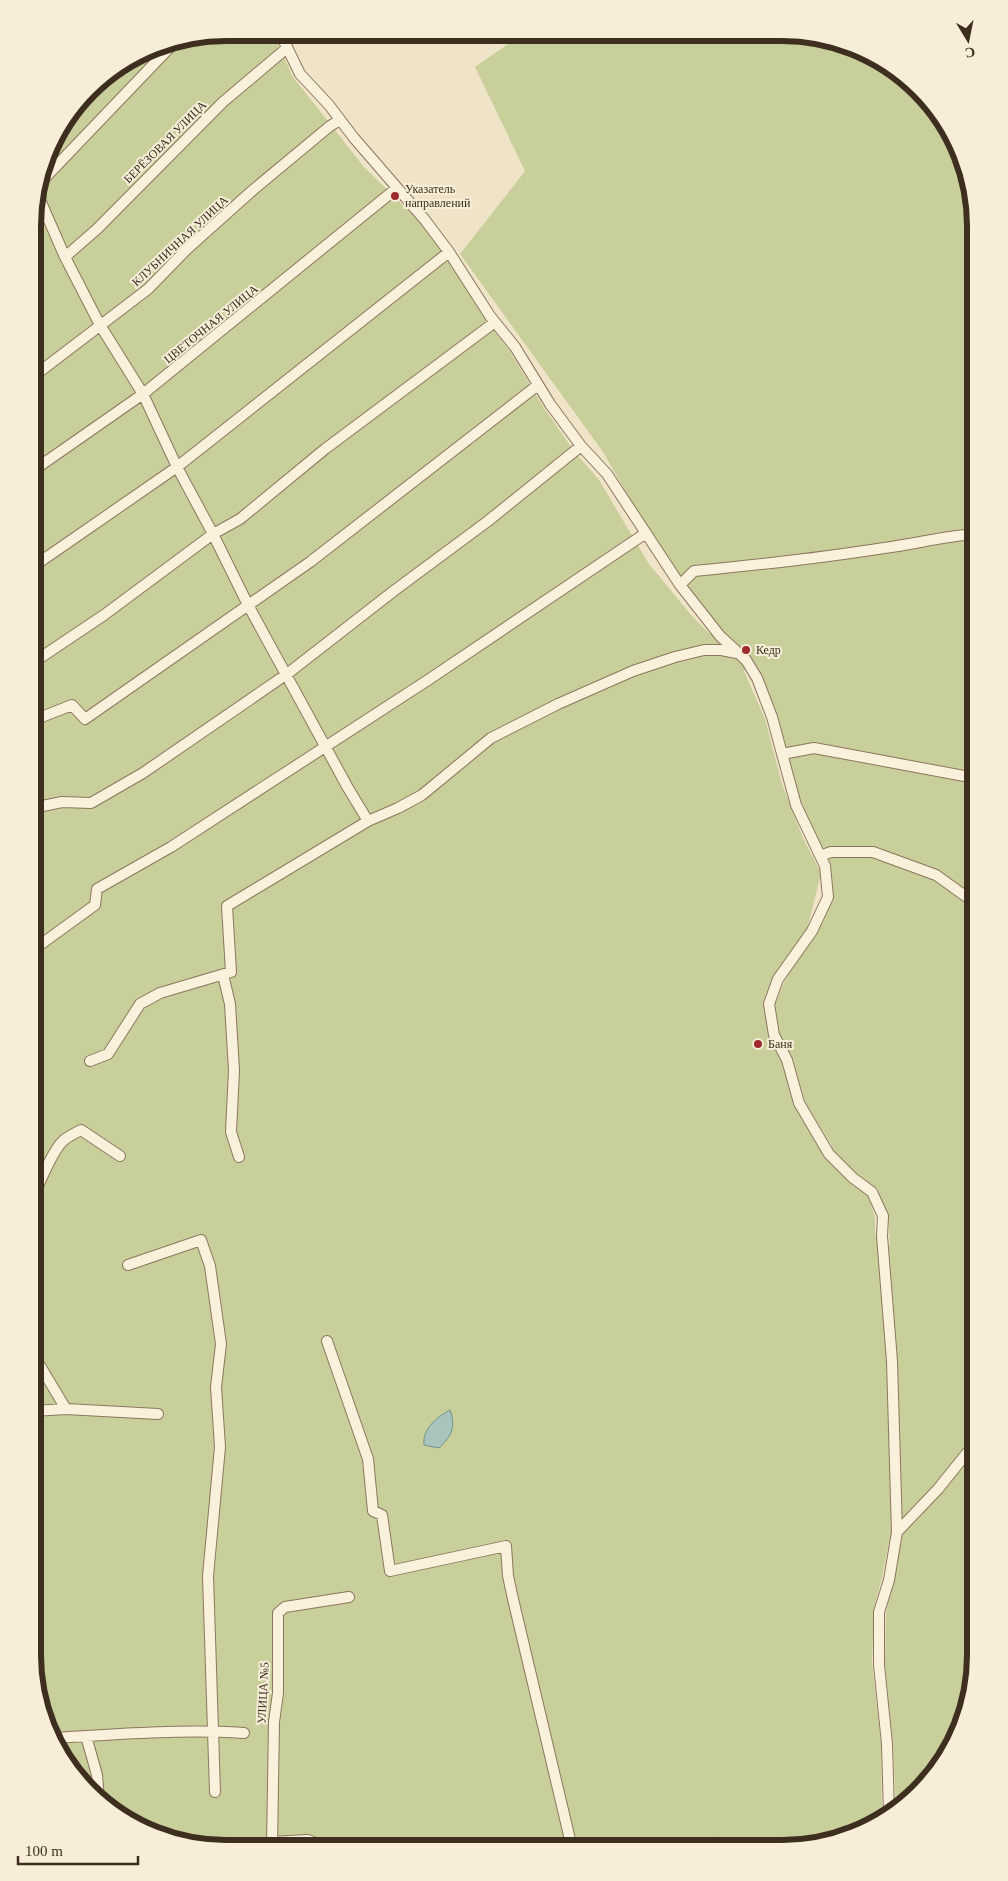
<svg xmlns="http://www.w3.org/2000/svg" width="1008" height="1881" font-family="Georgia,serif">
<rect width="100%" height="100%" fill="#f0e4c8"/>
<!-- green -->
<path fill="#c9cf9b" fill-rule="evenodd" d="M226 33H271L274 36 293 77 364 167 434 236 485 319 509 350 544 408 574 451 599 480 649 564 692 616 710 634 718 629 663 556 603 452 460 254 525 171 475 67 522 34 819 36 867 52 909 80 943 118 965 164 975 226V1668L961 1729 935 1773 896 1810 893 1744 885 1665 886 1613 903 1533 901 1517 889 1541 882 1578 874 1607 872 1663 881 1743 882 1818 844 1838 782 1848 201 1847 152 1834 108 1808 65 1763 43 1717 33 1655 34 201 53 140 98 81 152 47ZM750 661 806 825 829 865 833 900 812 940 814 932 806 930 808 926 821 873 803 838 782 784 765 719 744 671ZM795 964 785 980 774 1006 779 1034 793 1060 805 1102 832 1146 825 1156 770 1035 765 1001 774 976 784 965ZM877 1187 888 1217 890 1246 875 1235V1217L868 1195Z"/>
<!-- water -->
<path fill="#a9c4bc" stroke="#6f938a" d="M450 1410C456 1427 452 1436 439 1448L424 1445C422 1429 437 1417 450 1410Z
M713 1837 743 1848H693Z"/>
<g fill="none" stroke-linecap="round" stroke-linejoin="round">
<!-- minor casing -->
<g stroke="#8d765c" stroke-width="12">
<path id="minor" d="M280 33 300 74 329 105 354 138 425 220 449 252 490 316 515 347 550 404 581 446 607 474 680 585 720 636 746 660 757 678 772 717 796 805 825 866 828 897 812 931 778 979 769 1004 774 1035 787 1060 799 1103 829 1154 853 1178 872 1192 883 1216 882 1236 892 1361 897 1532 889 1580 879 1612V1665L887 1744 889 1814
M40 183 174 43
M37 193 65 257 100 325 143 394 177 467 213 534 248 605 348 788 368 821
M65 257 97 229 223 102 287 48
M34 376 148 289 187 249 253 190 330 126 340 120
M34 470 143 394 397 188
M972 534 974 430
M34 566 177 467 449 252
M680 585 694 571C757 565 821 558 884 548 915 544 945 536 975 534
M34 662 104 615 213 534 240 519 325 449 495 322
M34 720 72 705 85 719 310 562 538 385
M782 754 814 748 975 778
M33 808 62 802 91 803 143 773 287 674 395 590 488 521 581 446
M820 856 831 852H873L936 875 975 903
M33 950 95 905 97 889 171 847 428 680 646 533
M223 975 230 1004 234 1070 231 1132 239 1157
M90 1061 108 1054 140 1004 160 993 231 972 227 906 368 821 398 808 422 795 491 738 558 704 633 671 675 657 704 650H721L737 653
M33 1203C35 1190 54 1148 64 1140 69 1136 75 1133 81 1130L120 1156
M128 1265 201 1240 210 1266 221 1344 216 1387 220 1447 208 1576 215 1792
M327 1341 368 1459 373 1511 382 1515 390 1571 506 1546 508 1576 513 1599 572 1848
M33 1354 66 1409
M33 1411 66 1409 158 1414
M897 1532 938 1489 975 1443
M86 1736 97 1775 99 1799
M53 1738C117 1734 180 1729 244 1733
M272 1842 308 1840 326 1847
M272 1847 274 1722 278 1693V1613L285 1607 349 1597"/>
</g>
<!-- minor -->
<use href="#minor" stroke="#faf1dc" stroke-width="10"/>
</g>
<!-- markers -->
<g fill="#9e2a2b" stroke="#f7eed8" stroke-width="2">
<circle cx="395" cy="196" r="5"/>
<circle cx="746" cy="650" r="5"/>
<circle cx="758" cy="1044" r="5"/>
</g>
<g text-anchor="middle" stroke-width="4" stroke-linejoin="round" paint-order="stroke">
<!-- street labels -->
<g font-size="12" fill="#3d2e20" stroke="#f7eed8">
<text transform="translate(165 142) rotate(-45)" y="4">БЕРЁЗОВАЯ УЛИЦА</text>
<text transform="translate(180 241) rotate(-43)" y="4">КЛУБНИЧНАЯ УЛИЦА</text>
<text transform="translate(211 324) rotate(-39)" y="4">ЦВЕТОЧНАЯ УЛИЦА</text>
<text transform="translate(263 1693) rotate(-87)" y="4">УЛИЦА №5</text>
</g>
<!-- poi labels -->
<g font-size="12" fill="#3d2e20" stroke="#f7eed8" text-anchor="start">
<text x="405" y="193">Указатель<tspan x="405" dy="14">направлений</tspan></text>
<text x="756" y="654">Кедр</text>
<text x="768" y="1048">Баня</text>
</g>
</g>
<!-- crop -->
<path d="M0 0H1008V1881H0ZM226 41H782A185 185 0 0 1 967 226V1655A185 185 0 0 1 782 1840H226A185 185 0 0 1 41 1655V226A185 185 0 0 1 226 41Z" fill="#f7eed8" fill-rule="evenodd"/>
<path fill="none" stroke="#3d2e20" stroke-width="6" d="M226 41H782A185 185 0 0 1 967 226V1655A185 185 0 0 1 782 1840H226A185 185 0 0 1 41 1655V226A185 185 0 0 1 226 41Z"/>
<!-- north arrow -->
<g transform="translate(968 40) rotate(170)" stroke="#f7eed8" stroke-width="4" paint-order="stroke">
<path d="M0-4L9 19L0 12L-9 19Z" fill="#3d2e20"/>
<text y="-8" font-size="14" font-weight="bold" text-anchor="middle" fill="#3d2e20">С</text>
</g>
<!-- scale -->
<path d="M18 1856v8h120v-8" fill="none" stroke="#3d2e20" stroke-width="2.5"/>
<text x="25" y="1856" font-size="15" fill="#3d2e20" stroke="#f7eed8" stroke-width="4" paint-order="stroke">100 m</text>
</svg>
